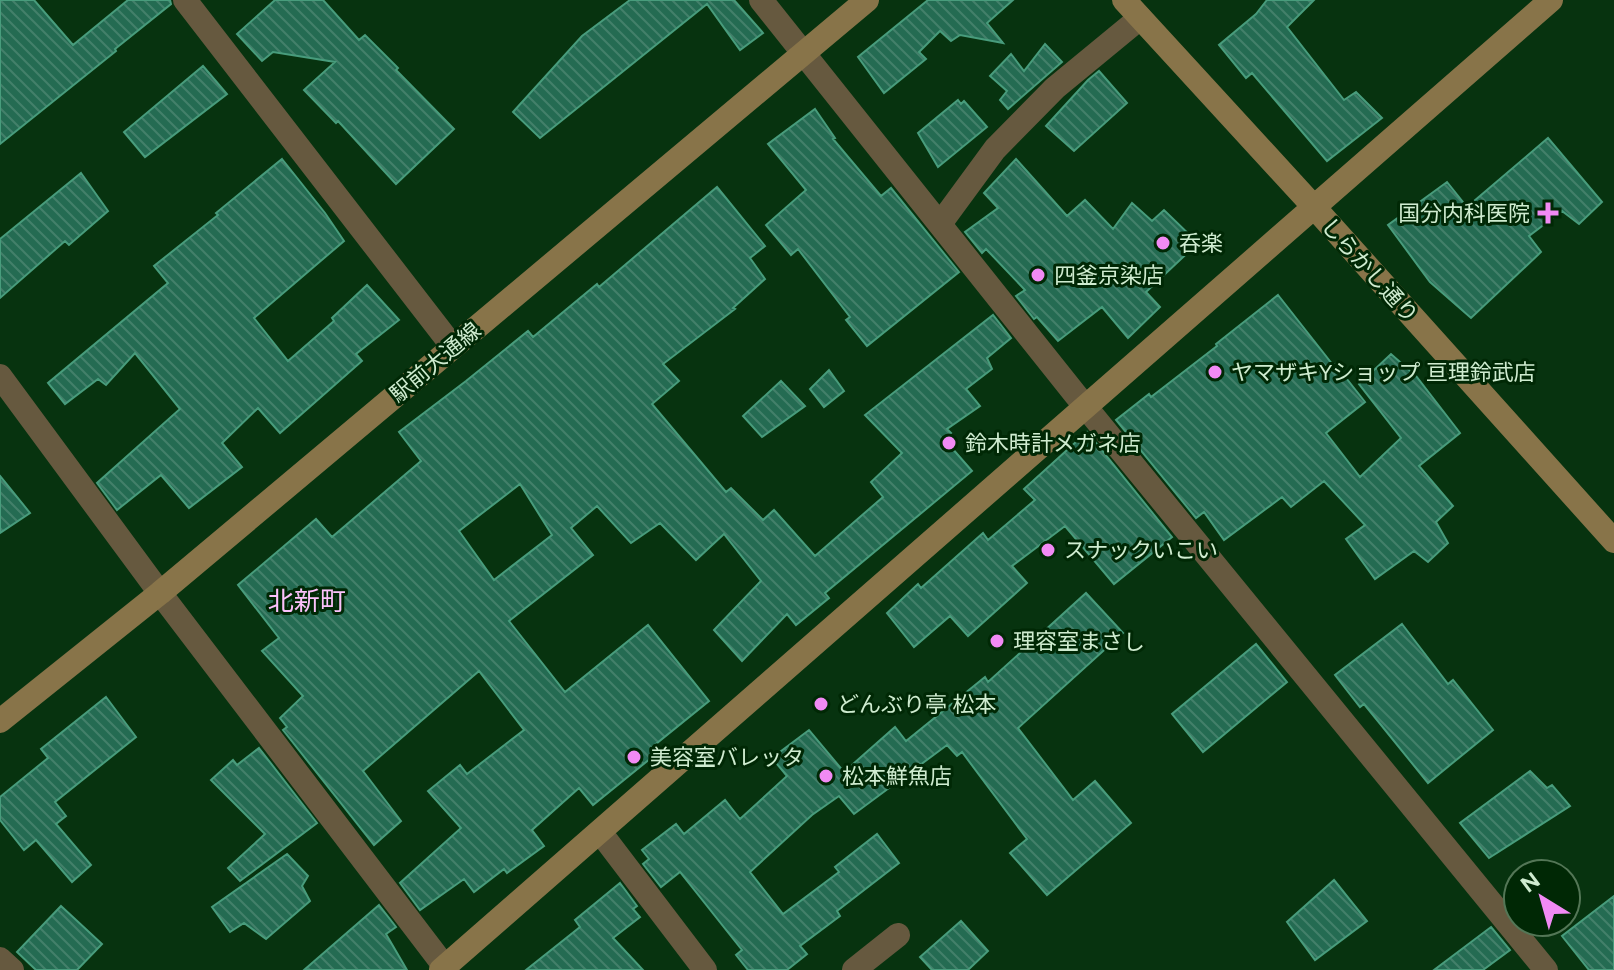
<svg xmlns="http://www.w3.org/2000/svg" width="1614" height="970" font-family="Figtree,'Noto Sans JP',sans-serif">
<defs>
<pattern id="building-back-hatch" width="6" height="6" patternUnits="userSpaceOnUse" patternTransform="scale(2)"><rect width="6" height="6" fill="#246b52"/><path d="M-1 5l2 2M0 0l6 6M5-1l2 2" fill="none" stroke="#43806a"/></pattern>
</defs>
<rect width="100%" height="100%" fill="#07330f"/>
<!-- building -->
<path fill="url(#building-back-hatch)" stroke="#489c7c" stroke-width="2" fill-rule="evenodd" d="M0 0H34L73 45 128 0H170L171 4 115 49 116 51 0 144Z
M275 0H323L359 40 365 35 398 68 396 70 454 129 396 184 338 121 336 123 304 90 335 62 273 52 262 61 237 34Z
M630 0H734L763 33 740 50 707 4 540 138 513 112 582 36Z
M928 0H1013L987 23 1003 43 960 35 951 41 940 31 919 52 926 59 884 93 858 57Z
M1267 0H1314L1287 27 1344 100 1356 92 1382 118 1327 161 1252 73 1246 78 1219 45 1256 14Z
M1045 44 1062 62 1008 109 1000 100 1007 91 990 76 1011 54 1024 71Z
M203 66 227 94 145 157 124 132Z
M1099 71 1127 103 1074 151 1046 126 1088 80Z
M958 100 961 104 964 101 987 127 938 167 918 133Z
M815 109 835 138 833 139 881 196 891 188 959 272 867 346 846 320 850 317 798 249 791 255 766 225 806 190 768 144Z
M1548 138 1602 202 1579 224 1562 211 1529 236 1541 252 1471 318 1430 282 1388 225 1447 182 1467 207Z
M282 159 325 213 344 241 254 318 288 361 334 321 332 318 367 285 399 320 356 354 362 361 280 433 258 408 222 443 242 467 189 508 161 475 117 510 97 483 180 409 135 353 106 385 98 379 65 404 48 383 168 283 154 266 218 215 216 213Z
M1016 159 1067 216 1085 200 1113 229 1132 203 1152 221 1164 210 1198 243 1146 292 1160 307 1128 338 1102 307 1058 341 1037 317 1034 319 1016 296 1025 290 986 249 982 253 965 232 998 208 984 193Z
M81 173 108 211 69 245 65 241 0 298V239Z
M717 187 765 246 750 258 765 279 733 308 735 309 663 364 679 381 652 404 726 492 731 488 763 520 774 510 815 556 883 497 871 482 902 453 865 415 993 315 1011 338 987 358 992 369 966 389 980 406 947 429 951 433 944 439 972 471 825 593 829 598 796 625 787 614 742 661 714 630 761 581 724 534 696 560 660 523 631 543 597 506 571 528 593 555 509 621 565 692 648 625 709 701 651 748 656 754 593 805 579 788 532 830 544 846 507 873 504 869 474 892 464 879 420 910 400 883 461 828 428 791 460 765 467 774 524 730 479 671 363 771 401 821 374 845 283 730 287 727 280 718 303 696 262 651 279 638 238 585 316 519 332 537 421 461 399 432 466 381 528 331 533 337 597 284 599 287ZM520 484 552 535 494 580 459 531Z
M1278 295 1333 365 1335 364 1365 402 1326 433 1360 477 1401 438 1359 384 1391 354 1416 376 1460 433 1419 466 1453 506 1436 522 1448 543 1428 562 1414 551 1375 579 1346 539 1365 525 1324 481 1291 507 1282 497 1224 540 1204 512 1196 518 1116 420 1149 394 1151 397 1217 346 1216 344Z
M829 370 844 391 824 407 810 389Z
M781 381 805 406 762 437 743 416Z
M1087 432 1172 537 1114 584 1065 526 1012 566 1027 583 968 636 950 616 914 647 887 613 918 584 921 588 983 533 988 540 1035 500 1024 489Z
M0 476 30 513 0 533Z
M1086 593 1123 633 1018 728 1073 800 1095 781 1131 823 1047 895 1010 853 1027 839 962 752 957 756 947 745 854 814 839 796 812 815 750 872 783 914 839 872 835 867 877 834 899 863 837 911 840 916 800 946 807 954 787 970H748L736 955 742 950 680 872 661 887 643 864 649 859 642 850 676 824 684 834 725 800 740 819 787 776 772 758 809 730 844 772 895 727 906 741 985 677 988 682Z
M1402 624 1448 684 1453 680 1493 730 1428 783 1364 704 1360 707 1335 675Z
M1256 644 1287 682 1203 752 1172 714Z
M106 697 136 737 55 802 66 816 56 824 91 865 72 882 36 840 24 850 0 820V797L48 758 41 749Z
M259 748 317 823 240 881 228 868 265 834 211 780 233 760 237 765Z
M1530 771 1547 788 1552 785 1570 806 1489 858 1460 823Z
M287 854 308 876 302 886 310 901 266 939 244 923 230 932 212 907Z
M1334 880 1367 921 1315 960 1287 922Z
M620 883 637 906 633 909 640 917 613 938 643 970H526L580 927 575 920Z
M1614 896V970H1589L1562 936Z
M379 905 396 927 386 934 407 970H304Z
M61 906 102 944 77 970H36L17 952Z
M961 921 988 951 968 970H932L920 957Z
M1491 927 1510 950 1483 970H1434Z"/>
<g fill="none" stroke-linecap="round" stroke-linejoin="round">
<!-- street -->
<path stroke="#66593f" stroke-width="24" d="M185 0 453 347
M761 0 1075 394 1546 970
M940 224 995 149 1055 88 1140 18
M0 376 160 593 445 967
M600 832 705 970
M0 959 12 970
M854 970 898 935"/>
<!-- secondary -->
<path stroke="#887449" stroke-width="24" d="M1124 0 1314 207 1614 541
M0 721 160 593 867 0
M441 970 1551 0"/>
</g>
<!-- markers -->
<g fill="#f18af4" stroke="#002805" stroke-width="3">
<path d="M1544 201h8v8h8v8h-8v8h-8v-8h-8v-8h8z"/>
<circle cx="1163" cy="243" r="8"/>
<circle cx="1038" cy="275" r="8"/>
<circle cx="1215" cy="372" r="8"/>
<circle cx="949" cy="443" r="8"/>
<circle cx="1048" cy="550" r="8"/>
<circle cx="997" cy="641" r="8"/>
<circle cx="821" cy="704" r="8"/>
<circle cx="634" cy="757" r="8"/>
<circle cx="826" cy="776" r="8"/>
</g>
<g text-anchor="middle" stroke-width="6" stroke-linejoin="round" paint-order="stroke">
<!-- poi labels -->
<g font-size="22" fill="#cfecd0" stroke="#002805" text-anchor="start">
<text x="1530" y="221" text-anchor="end">国分内科医院</text>
<text x="1179" y="251">呑楽</text>
<text x="1054" y="283">四釜京染店</text>
<text x="1231" y="380">ヤマザキYショップ 亘理鈴武店</text>
<text x="965" y="451">鈴木時計メガネ店</text>
<text x="1064" y="558">スナックいこい</text>
<text x="1013" y="649">理容室まさし</text>
<text x="837" y="712">どんぶり亭 松本</text>
<text x="650" y="765">美容室バレッタ</text>
<text x="842" y="784">松本鮮魚店</text>
</g>
<!-- street labels -->
<g font-size="22" fill="#cfecd0" stroke="#002805">
<text transform="translate(1370 270) rotate(48)" y="8">しらかし通り</text>
<text transform="translate(435 362) rotate(-40)" y="8">駅前大通線</text>
</g>
<!-- quarter labels -->
<g font-size="26" fill="#fcc2fc" stroke="#002805">
<text x="307" y="610">北新町</text>
</g>
</g>
<!-- north arrow -->
<g transform="translate(1542 898) rotate(323)"><circle r="38" fill="#002805" stroke="#537656" stroke-width="2"/>
<path d="M0-6L14 30L0 20L-14 30Z" fill="#f18af4"/>
<text y="-12" font-size="22" font-weight="bold" text-anchor="middle" fill="#cfecd0">N</text>
</g>
</svg>
